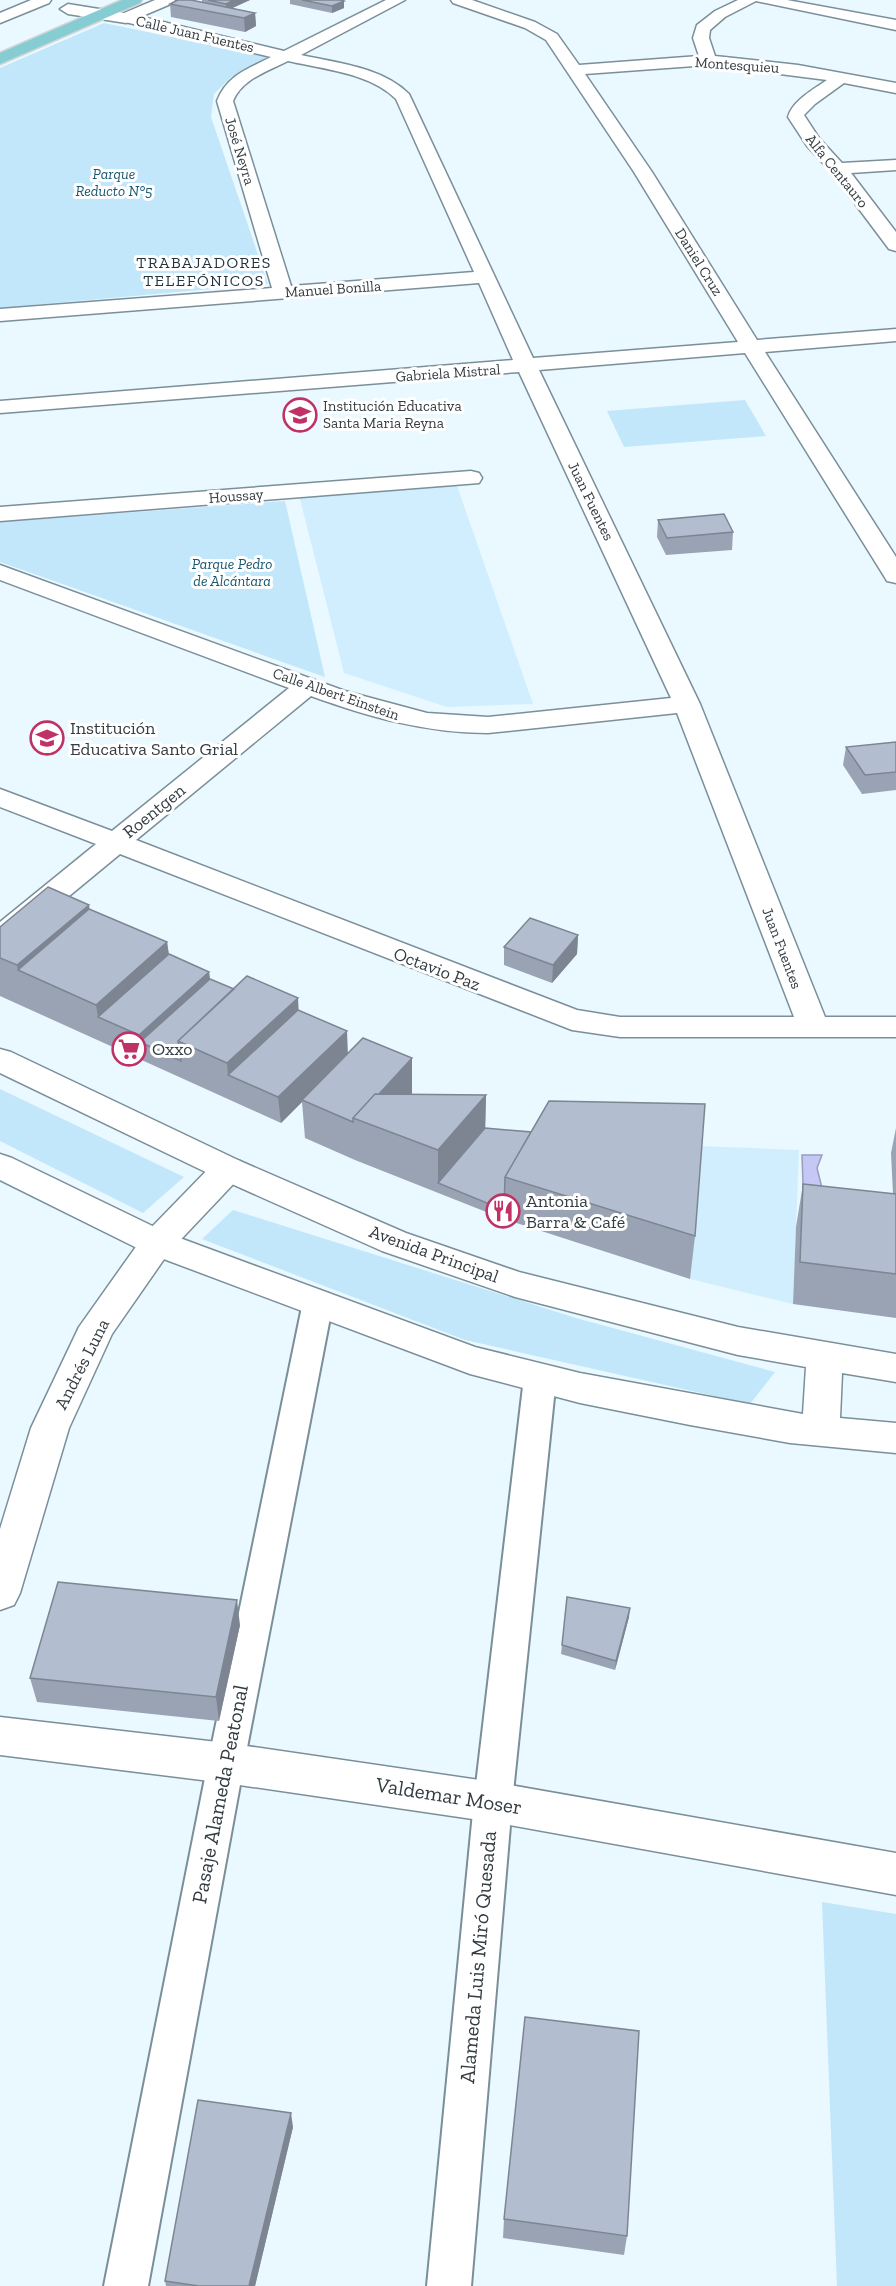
<svg xmlns="http://www.w3.org/2000/svg" width="896" height="2286" font-family="'Zilla Slab',serif">
<rect width="100%" height="100%" fill="#eaf8ff"/>
<!-- built -->
<path fill="#d0eefe" d="M456 483 533 704 447 707 344 673 299 495Z
M700 1146 799 1150 793 1304 690 1279Z"/>
<!-- green -->
<path fill="#c2e7fa" d="M104 23 268 57 231 77 214 94 211 117 268 284 0 308V68Z
M745 400 766 436 624 447 607 411Z
M285 501 325 677 0 562V522Z
M0 1089 184 1177 143 1213 0 1141Z
M233 1210 576 1318 775 1372 750 1404 465 1340 202 1239Z
M822 1902 896 1914V2286H837Z"/>
<!-- water -->
<path fill="#c5c7f4" stroke="#999dbe" stroke-width="1.5" d="M802 1155H822L817 1168 824 1196 804 1214Z"/>
<g fill="none" stroke-linecap="round" stroke-linejoin="round">
<!-- pedestrian casing -->
<g stroke="#7a8f99" stroke-width="4">
<path id="pedestrian" d="M318 1290 329 1294 333 1302 244 1763 148 2286H104L208 1763 303 1302 307 1294Z
M540 1366 551 1369 556 1378 512 1802 471 2286H427L474 1802 524 1378 529 1369Z"/>
</g>
<!-- minor casing -->
<g stroke="#7a8f99" stroke-width="3">
<path id="minor" d="M386 0H405L301 55C337 63 382 67 409 94L533 358 738 342 634 172 546 40 525 28 453 3 451 0H472L535 22 557 34 579 65 699 56 693 38 697 25 715 11 738 0H787L896 20V30L756 1 725 17 710 30 709 38 715 56 798 65 896 83V93L844 83 815 104 804 115 819 138 842 163 896 160V170L851 173 896 232V251L889 249 832 173 807 146 788 117C792 101 814 89 827 80L708 65 585 74 652 172 757 340 896 329V341L765 352 896 557V583L887 581 884 576 745 353 539 370 700 704 825 1017H896V1037H620L572 1030 120 854 11 944 0 946V922L96 844 0 807V789L112 831 289 688 0 580V565L345 691 427 713 488 717 671 698 519 372 0 413V401L513 360 479 283 0 321V309L272 288 217 101C227 75 248 69 271 57L121 21 118 18 121 15 126 13 284 51ZM288 61C323 69 370 73 396 99L474 272 291 286 233 101C242 79 268 71 288 61ZM311 696C369 717 426 733 488 733L677 713 794 1017H620L577 1010 136 840Z
M471 471 479 473 482 478 479 483 0 521V507Z
M228 1157 240 1161 245 1169 240 1177 169 1252 112 1334 69 1428 20 1593 14 1605 0 1610V1529L31 1428 79 1327 145 1234 216 1161Z
M0 1717 226 1743 493 1782 896 1853V1895L493 1822 226 1783 0 1755Z"/>
</g>
<!-- tertiary casing -->
<g stroke="#7a8f99" stroke-width="3">
<path id="tertiary" d="M31 0H51L49 3 0 23V13Z"/>
</g>
<!-- secondary casing -->
<g stroke="#7a8f99" stroke-width="3">
<path id="secondary" d="M155 0H175L173 3 126 23 68 14 60 9 68 4 124 13Z
M0 1049 11 1052 240 1161 406 1233 519 1272 738 1327 896 1354V1382L842 1373 840 1418 896 1423V1453L790 1443 690 1425 580 1403 470 1374 145 1252 0 1180V1154L12 1158 169 1234 475 1347 580 1373 803 1414 806 1367 738 1355 515 1297 382 1251 216 1177 0 1073Z"/>
</g>
<!-- primary casing -->
<g stroke="#d2d4d5" stroke-width="3">
<path id="primary" d="M122 0H142L140 3 0 64V53Z"/>
</g>
<!-- pedestrian -->
<use href="#pedestrian" fill="#fff" fill-rule="evenodd"/>
<!-- minor -->
<use href="#minor" fill="#fff" fill-rule="evenodd"/>
<!-- tertiary -->
<use href="#tertiary" fill="#fff" fill-rule="evenodd"/>
<!-- secondary -->
<use href="#secondary" fill="#fff" fill-rule="evenodd"/>
<!-- primary -->
<use href="#primary" fill="#85cdd3" fill-rule="evenodd"/>
</g>
<!-- wall -->
<path fill="#99a3b3" d="M202 0H250L232 8 255 13 256 26 245 32 171 17 170 4 202 2Z
M290 0H341L344 1V8L332 13 290 4Z
M658 520 733 532 732 550 666 555 657 537Z
M896 742V790L862 794 843 765 846 747Z
M89 909 167 942 169 954 209 972 210 979 234 989 298 1010 348 1053 412 1095H486L485 1128 695 1236 690 1279 504 1219 355 1160 305 1138 302 1102 281 1123 0 996V927Z
M578 935 577 954 552 983 504 965V947Z
M896 1128V1318L793 1304 796 1227 803 1184 893 1194 891 1153Z
M567 1597 629 1617 615 1670 561 1654Z
M240 1625 219 1721 37 1702 30 1678Z
M293 2127 255 2286H166L165 2281Z
M504 2219 627 2236 624 2255 503 2238Z"/>
<!-- shaded-wall -->
<path fill="#7d8592" d="M234 0H250L226 11V4Z
M344 1V8L332 13V6Z
M255 13 256 26 245 32 244 18Z
M89 905 95 947 18 970 17 965Z
M578 935 577 954 552 983 553 965Z
M167 942 172 980 98 1017 96 1005Z
M209 972 212 997 140 1042 143 1061 139 1035Z
M298 998 300 1035 228 1075 227 1063Z
M347 1031 348 1056 302 1100V1102L281 1123 278 1097Z
M412 1058V1095L356 1119Z
M486 1095 485 1138 438 1183V1193V1150Z
M237 1600 240 1625 219 1721 216 1697Z
M630 1608 629 1617 615 1670 616 1661Z
M291 2113 293 2127 255 2286H249Z"/>
<!-- building -->
<path fill="#b2bed0" stroke="#7d8592" stroke-width="1.5" d="M178 0H191L255 13 244 18 170 4Z
M208 0H234L226 4Z
M302 0H341L344 1 332 6Z
M724 514 733 532 667 538 658 520Z
M896 742V772L865 775 846 747Z
M48 887 89 905 17 965 0 958V927Z
M89 909 167 942 96 1005 18 970Z
M530 918 578 935 553 965 504 947Z
M169 954 209 972 139 1035 98 1017Z
M247 976 298 998 227 1063 178 1041Z
M210 979 234 989 178 1041 181 1061 140 1042Z
M298 1010 347 1031 278 1097 228 1075Z
M363 1038 412 1058 379 1094H375L353 1118V1122L302 1100Z
M375 1094 486 1095 438 1150 353 1118Z
M549 1101 705 1104 695 1236 505 1177Z
M485 1128 531 1132 505 1177 504 1210 438 1183Z
M803 1184 896 1194V1274L800 1262Z
M58 1582 237 1600 216 1697 30 1678Z
M567 1597 630 1608 616 1661 562 1645Z
M525 2017 639 2031 627 2236 504 2219Z
M198 2100 291 2113 249 2286H199L165 2281Z"/>
<!-- icons -->
<defs>
<g id="school-ring" transform="scale(1.725)"><circle r="9.5" fill="#fff" stroke="#be3265" stroke-width="1.5"/><path d="M0-5L7-2L0 1L-7-2ZM-4 1L0 2.5L4 1V4Q0 6-4 4Z" fill="#be3265"/></g>
<g id="supermarket-ring" transform="scale(1.725)"><circle r="9.5" fill="#fff" stroke="#be3265" stroke-width="1.5"/><path d="M-6-5.5h2.5l.6 2H6L4.5 2H-2.5L-4.4-4H-6ZM-1.5 3.2a1.3 1.3 0 1 0 .1 0ZM3 3.2a1.3 1.3 0 1 0 .1 0Z" fill="#be3265"/></g>
<g id="restaurant-ring" transform="scale(1.725)"><circle r="9.5" fill="#fff" stroke="#be3265" stroke-width="1.5"/><path d="M-5-6h1v4h1v-4h1v4h1v-4h1v5L-1.5 .5V6h-2V.5L-5-1ZM5-6V6H3V1.5H1.5Q1.5-4 5-6Z" fill="#be3265"/></g>
</defs>
<g fill-rule="evenodd">
<use href="#school-ring" x="300" y="415"/>
<use href="#school-ring" x="47" y="738"/>
<use href="#supermarket-ring" x="129" y="1049"/>
<use href="#restaurant-ring" x="503" y="1211"/>
</g>
<g text-anchor="middle" stroke-width="6" stroke-linejoin="round" paint-order="stroke">
<!-- far-street labels -->
<g font-size="15" fill="#333c41" stroke="#fff">
<text transform="translate(195 34) rotate(13)" y="5">Calle Juan Fuentes</text>
<text transform="translate(737 65) rotate(4)" y="5">Montesquieu</text>
<text transform="translate(240 151) rotate(73)" y="5">José Neyra</text>
<text transform="translate(837 171) rotate(51)" y="5">Alfa Centauro</text>
<text transform="translate(699 262) rotate(58)" y="5">Daniel Cruz</text>
<text transform="translate(333 289) rotate(-4)" y="5">Manuel Bonilla</text>
<text transform="translate(448 373) rotate(-4)" y="5">Gabriela Mistral</text>
<text transform="translate(236 496) rotate(-4)" y="5">Houssay</text>
<text transform="translate(591 501) rotate(64)" y="5">Juan Fuentes</text>
<text transform="translate(336 694) rotate(19)" y="5">Calle Albert Einstein</text>
<text transform="translate(782 948) rotate(69)" y="5">Juan Fuentes</text>
</g>
<!-- far-park labels -->
<g font-size="15" font-style="italic" fill="#18566f" stroke="#fff">
<text x="114" y="179">Parque<tspan x="114" dy="17">Reducto N°5</tspan></text>
<text x="232" y="569">Parque Pedro<tspan x="232" dy="17">de Alcántara</tspan></text>
</g>
<!-- far-poi labels -->
<g font-size="15" fill="#333c41" stroke="#fff" text-anchor="start">
<text x="323" y="411">Institución Educativa<tspan x="323" dy="17">Santa Maria Reyna</tspan></text>
</g>
<!-- far-neighbourhood labels -->
<g font-size="16" letter-spacing="1.5" fill="#22343d" stroke="#fff">
<text x="204" y="268">TRABAJADORES<tspan x="204" dy="18">TELEFÓNICOS</tspan></text>
</g>
<!-- poi labels -->
<g font-size="18" fill="#333c41" stroke="#fff" text-anchor="start">
<text x="70" y="734">Institución<tspan x="70" dy="21">Educativa Santo Grial</tspan></text>
<text x="152" y="1055">Oxxo</text>
<text x="526" y="1207">Antonia<tspan x="526" dy="21">Barra &amp; Café</tspan></text>
</g>
<!-- street labels -->
<g font-size="18" fill="#333c41" stroke="#fff">
<text transform="translate(154 811) rotate(-39)" y="6">Roentgen</text>
<text transform="translate(437 969) rotate(21)" y="6">Octavio Paz</text>
<text transform="translate(434 1254) rotate(20)" y="6">Avenida Principal</text>
<text transform="translate(82 1364) rotate(-63)" y="6">Andrés Luna</text>
</g>
<!-- near-street labels -->
<g font-size="21" fill="#333c41" stroke="#fff">
<text transform="translate(220 1794) rotate(-79)" y="7">Pasaje Alameda Peatonal</text>
<text transform="translate(449 1796) rotate(9)" y="7">Valdemar Moser</text>
<text transform="translate(478 1957) rotate(-85)" y="7">Alameda Luis Miró Quesada</text>
</g>
</g>
</svg>
